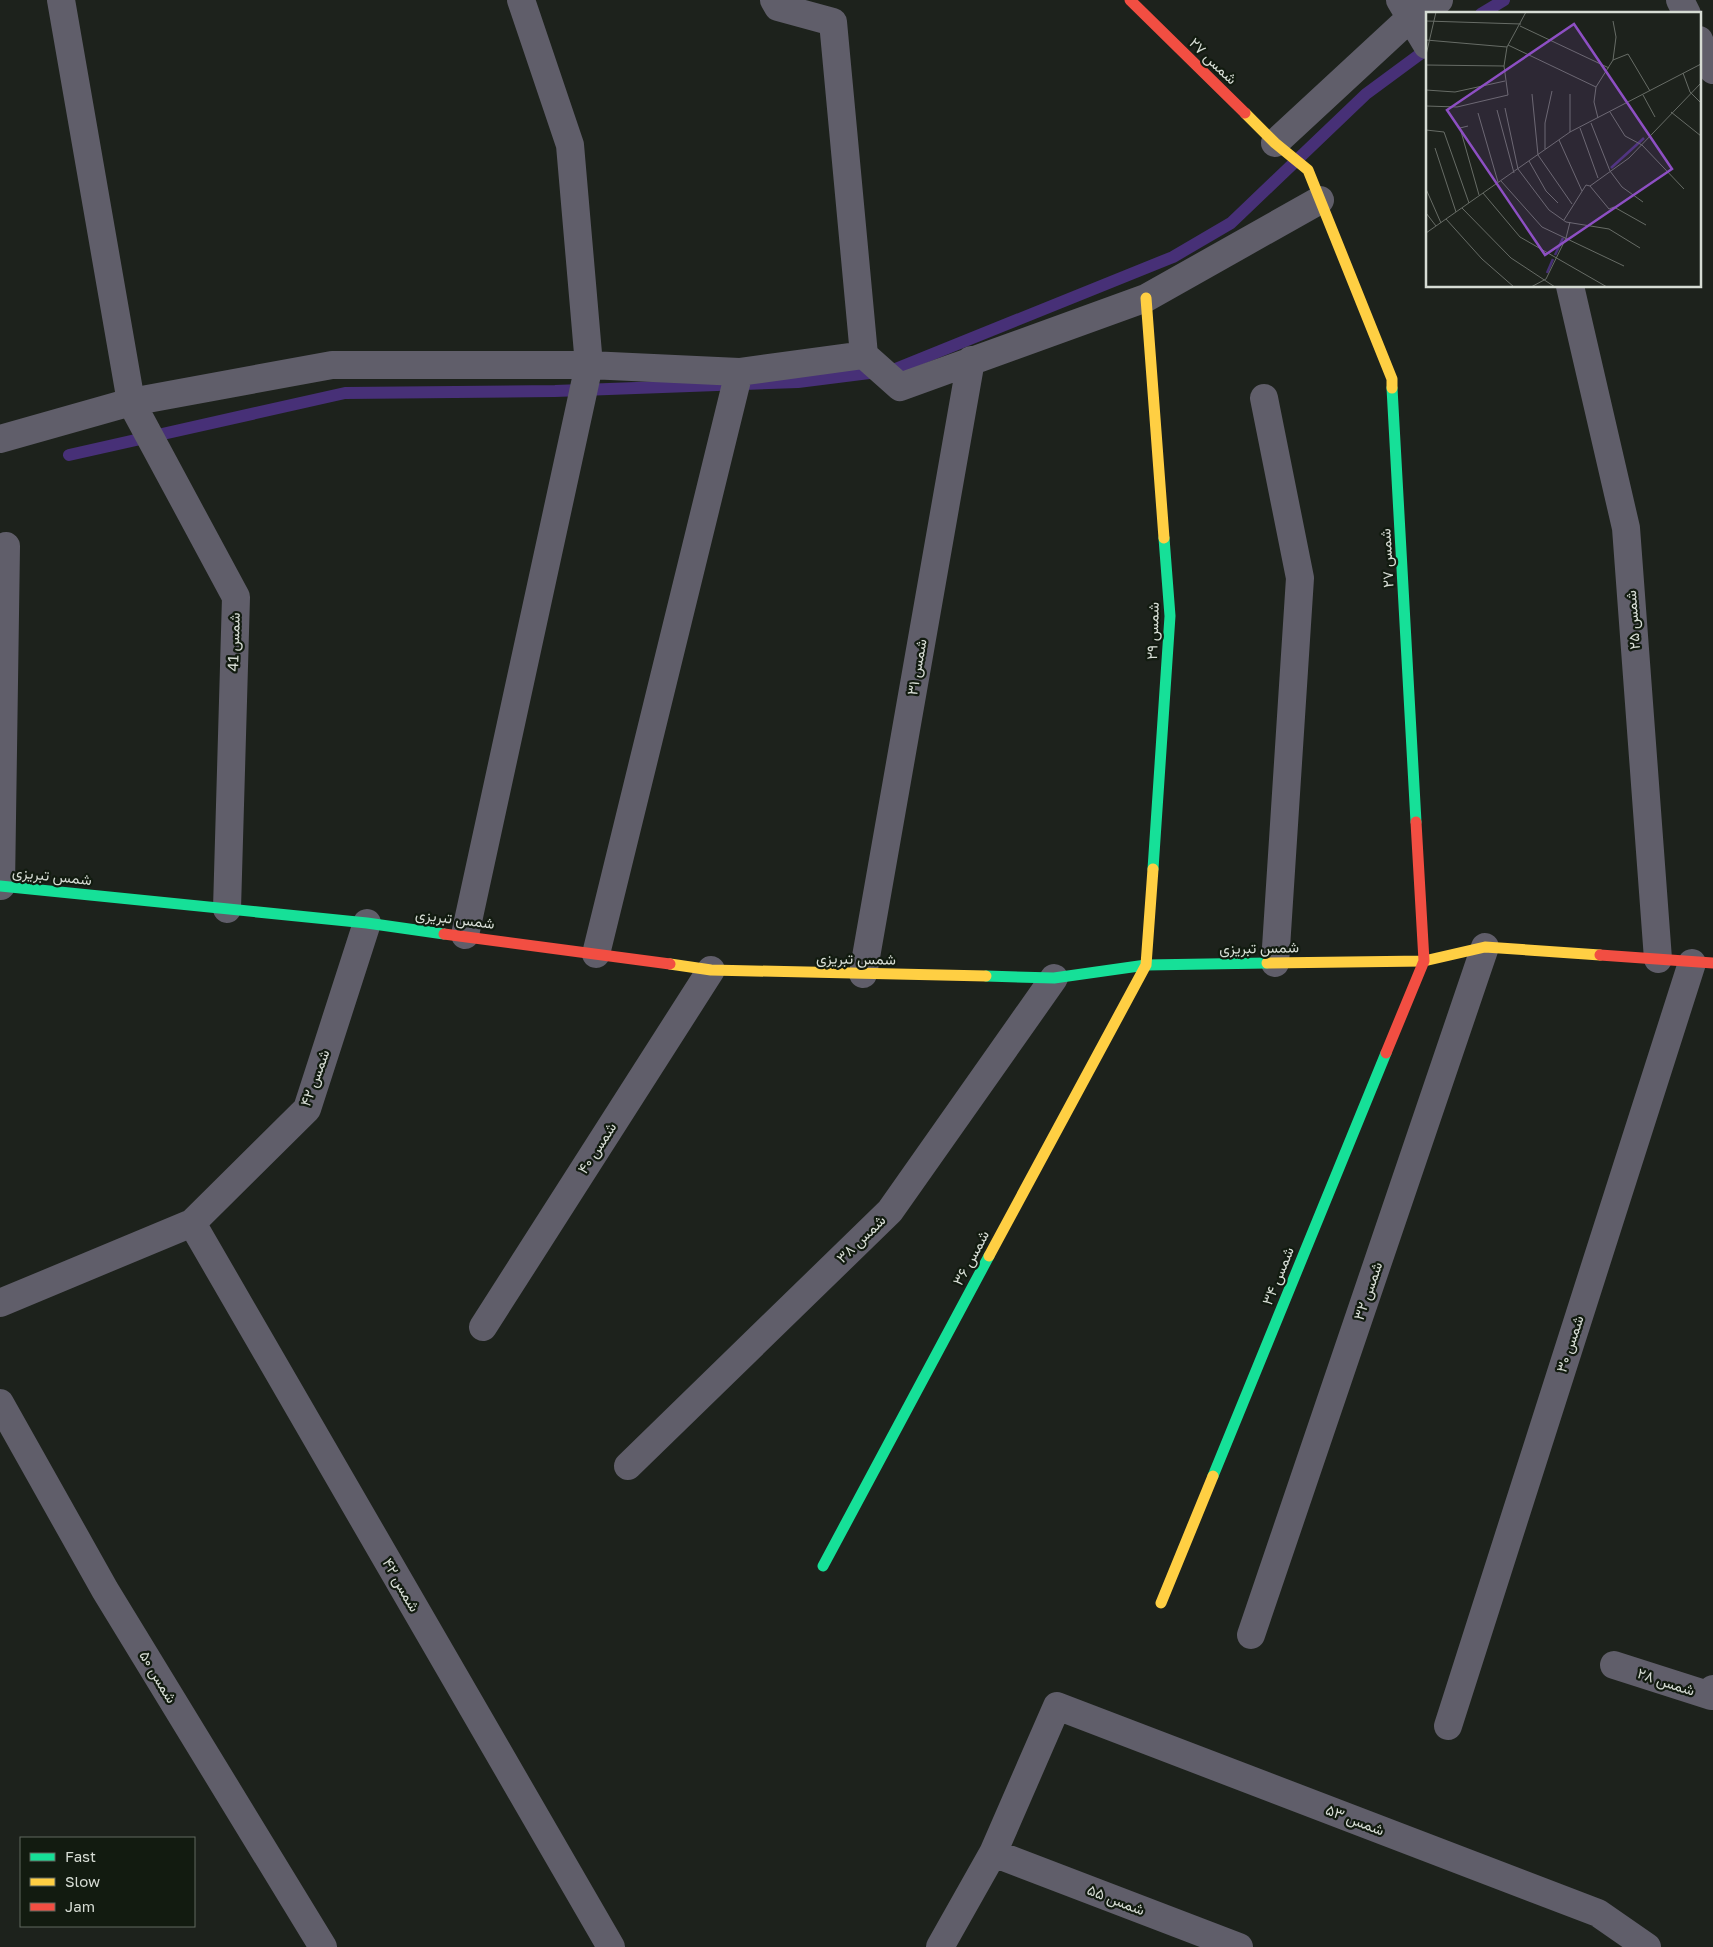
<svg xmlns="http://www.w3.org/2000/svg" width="1713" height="1947" font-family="'Golos Text',Vazirmatn,sans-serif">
<rect width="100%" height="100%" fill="#1d221c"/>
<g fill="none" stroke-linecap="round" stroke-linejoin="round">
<!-- stream -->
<path stroke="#473077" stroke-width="12" d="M1481 14 1504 0
M69 455 345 393 555 391 798 382 893 370 1173 257 1231 223 1366 94 1427 49"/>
<!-- street -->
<path stroke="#605e6a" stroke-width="28" d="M61 0 131 402 236 597 227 909
M774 0 778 7 833 22 864 355 900 387 1146 298 1320 200
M1400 0 1427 45
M1680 0 1687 14
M1699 40 1713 70
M1275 143 1410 18 1439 0
M1570 286 1626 528 1658 959
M1264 398 1300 578 1275 963
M0 439 131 402 332 365H589L739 372 864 355
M1 886 6 546
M465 935 589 365 570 145 521 0
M596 954 739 372
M863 974 971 360
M192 1223 307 1109 367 923
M0 1303 192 1223 611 1947
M483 1327 711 970
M0 1403 105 1590 323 1947
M628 1466 890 1211 1054 978
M1251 1635 1485 947
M1614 1665 1711 1696 1713 1689
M1448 1726 1692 963
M993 1853 1239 1947
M940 1947 993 1853 1057 1706 1598 1913 1647 1947"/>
<!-- fast -->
<path stroke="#16e098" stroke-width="11" d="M1392 388 1416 822
M1153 869 1170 616 1164 538
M0 886 367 923 444 934
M986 976 1054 978 1146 965 1267 963
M1213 1476 1386 1053
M823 1566 989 1256"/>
<!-- slow -->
<path stroke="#ffcf43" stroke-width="11" d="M1245 113 1275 143 1308 170 1392 379V388
M1146 298 1164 538
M1267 963 1424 961 1485 947 1600 955
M670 964 711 970 986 976
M989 1256 1146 965 1153 869
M1161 1603 1213 1476"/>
<!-- jam -->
<path stroke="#f24e42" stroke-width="11" d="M1130 0 1245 113
M444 934 670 964
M1600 955 1713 963
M1386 1053 1424 961 1416 822"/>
</g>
<g text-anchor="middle" stroke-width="4.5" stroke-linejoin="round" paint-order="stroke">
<!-- street labels -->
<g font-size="15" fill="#d6dcd4" stroke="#121b10">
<text transform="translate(1213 61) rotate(44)" y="5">شمس ۲۷</text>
<text transform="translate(1387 558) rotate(-93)" y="5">شمس ۲۷</text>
<text transform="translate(1633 620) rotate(-94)" y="5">شمس ۲۵</text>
<text transform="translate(1153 631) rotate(-88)" y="5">شمس ۲۹</text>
<text transform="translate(234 642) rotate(-88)" y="5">شمس 41</text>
<text transform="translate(917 667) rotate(-80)" y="5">شمس ۳۱</text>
<text transform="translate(52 876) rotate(6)" y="5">شمس تبریزی</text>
<text transform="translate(455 919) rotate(7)" y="5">شمس تبریزی</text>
<text transform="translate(1259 948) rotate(-1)" y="5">شمس تبریزی</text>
<text transform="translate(856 959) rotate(1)" y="5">شمس تبریزی</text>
<text transform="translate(315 1078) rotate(-70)" y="5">شمس ۴۲</text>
<text transform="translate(597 1148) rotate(-57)" y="5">شمس ۴۰</text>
<text transform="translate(861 1239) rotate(-44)" y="5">شمس ۳۸</text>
<text transform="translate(971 1258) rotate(-62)" y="5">شمس ۳۶</text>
<text transform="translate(1278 1276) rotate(-68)" y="5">شمس ۳۴</text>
<text transform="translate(1368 1291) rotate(-71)" y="5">شمس ۳۲</text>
<text transform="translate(1570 1344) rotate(-72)" y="5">شمس ۳۰</text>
<text transform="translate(401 1585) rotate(60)" y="5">شمس ۴۲</text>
<text transform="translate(158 1677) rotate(59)" y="5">شمس ۵۰</text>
<text transform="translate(1666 1682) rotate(18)" y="5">شمس ۲۸</text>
<text transform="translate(1355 1820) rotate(21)" y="5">شمس ۵۳</text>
<text transform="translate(1116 1900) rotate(21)" y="5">شمس ۵۵</text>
</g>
</g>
<!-- overview -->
<g transform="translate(1426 12)">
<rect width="275" height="275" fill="#1d221c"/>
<path fill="none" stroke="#473077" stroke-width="2.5" d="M185 156 218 126M129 243 137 226M121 261 127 247"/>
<path fill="none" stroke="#676c66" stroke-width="1" d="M0 9 95 12M94 14 183 56M0 28 81 35M82 33 170 75 187 48 190 25 187 9M0 43 10 0M187 48 202 42 224 79M0 53 78 54M257 61 264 80 275 91M170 75 168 90 172 106M0 78 29 80 79 69M106 82 112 143 146 192M144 82V120M217 83 229 105M202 91 218 116M0 94 31 95 82 83 78 54 81 35 100 0M79 96 92 157 123 198 140 210 183 217 214 236M71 98 88 161M184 100 199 124 216 133 258 177M245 100 275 124M52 101 72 170M165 111 184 159 196 175 217 190M42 114 34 116 53 183M154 116 172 166M0 118 18 120 43 191M133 128 156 179M9 136 30 200M119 137V111L126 79M103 149 120 179 132 191M75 169 116 215 198 254M164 174 203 146 275 71M0 177 15 211M57 181 94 225 181 275M36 196 85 246 129 275M0 201 10 214M20 207 56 247 88 275M138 208 160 173 164 174 183 197 188 195 220 213M0 221 144 120 275 52M105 275 120 267 140 226 144 210"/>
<path fill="#8d4fc3" fill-opacity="0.15" stroke="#8d4fc3" stroke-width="2.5" d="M148 12 246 157 119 243 21 98Z"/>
<rect width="275" height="275" fill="none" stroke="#d6dcd4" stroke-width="2.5"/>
</g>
<!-- legend -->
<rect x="20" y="1837" width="175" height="90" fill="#121b10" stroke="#60685e"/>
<rect x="30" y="1853" width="25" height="8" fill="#16e098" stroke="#60685e"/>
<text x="65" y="1862" font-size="15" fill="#d6dcd4">Fast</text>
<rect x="30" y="1878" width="25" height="8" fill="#ffcf43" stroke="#60685e"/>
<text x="65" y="1887" font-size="15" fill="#d6dcd4">Slow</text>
<rect x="30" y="1903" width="25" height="8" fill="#f24e42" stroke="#60685e"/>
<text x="65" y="1912" font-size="15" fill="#d6dcd4">Jam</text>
</svg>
